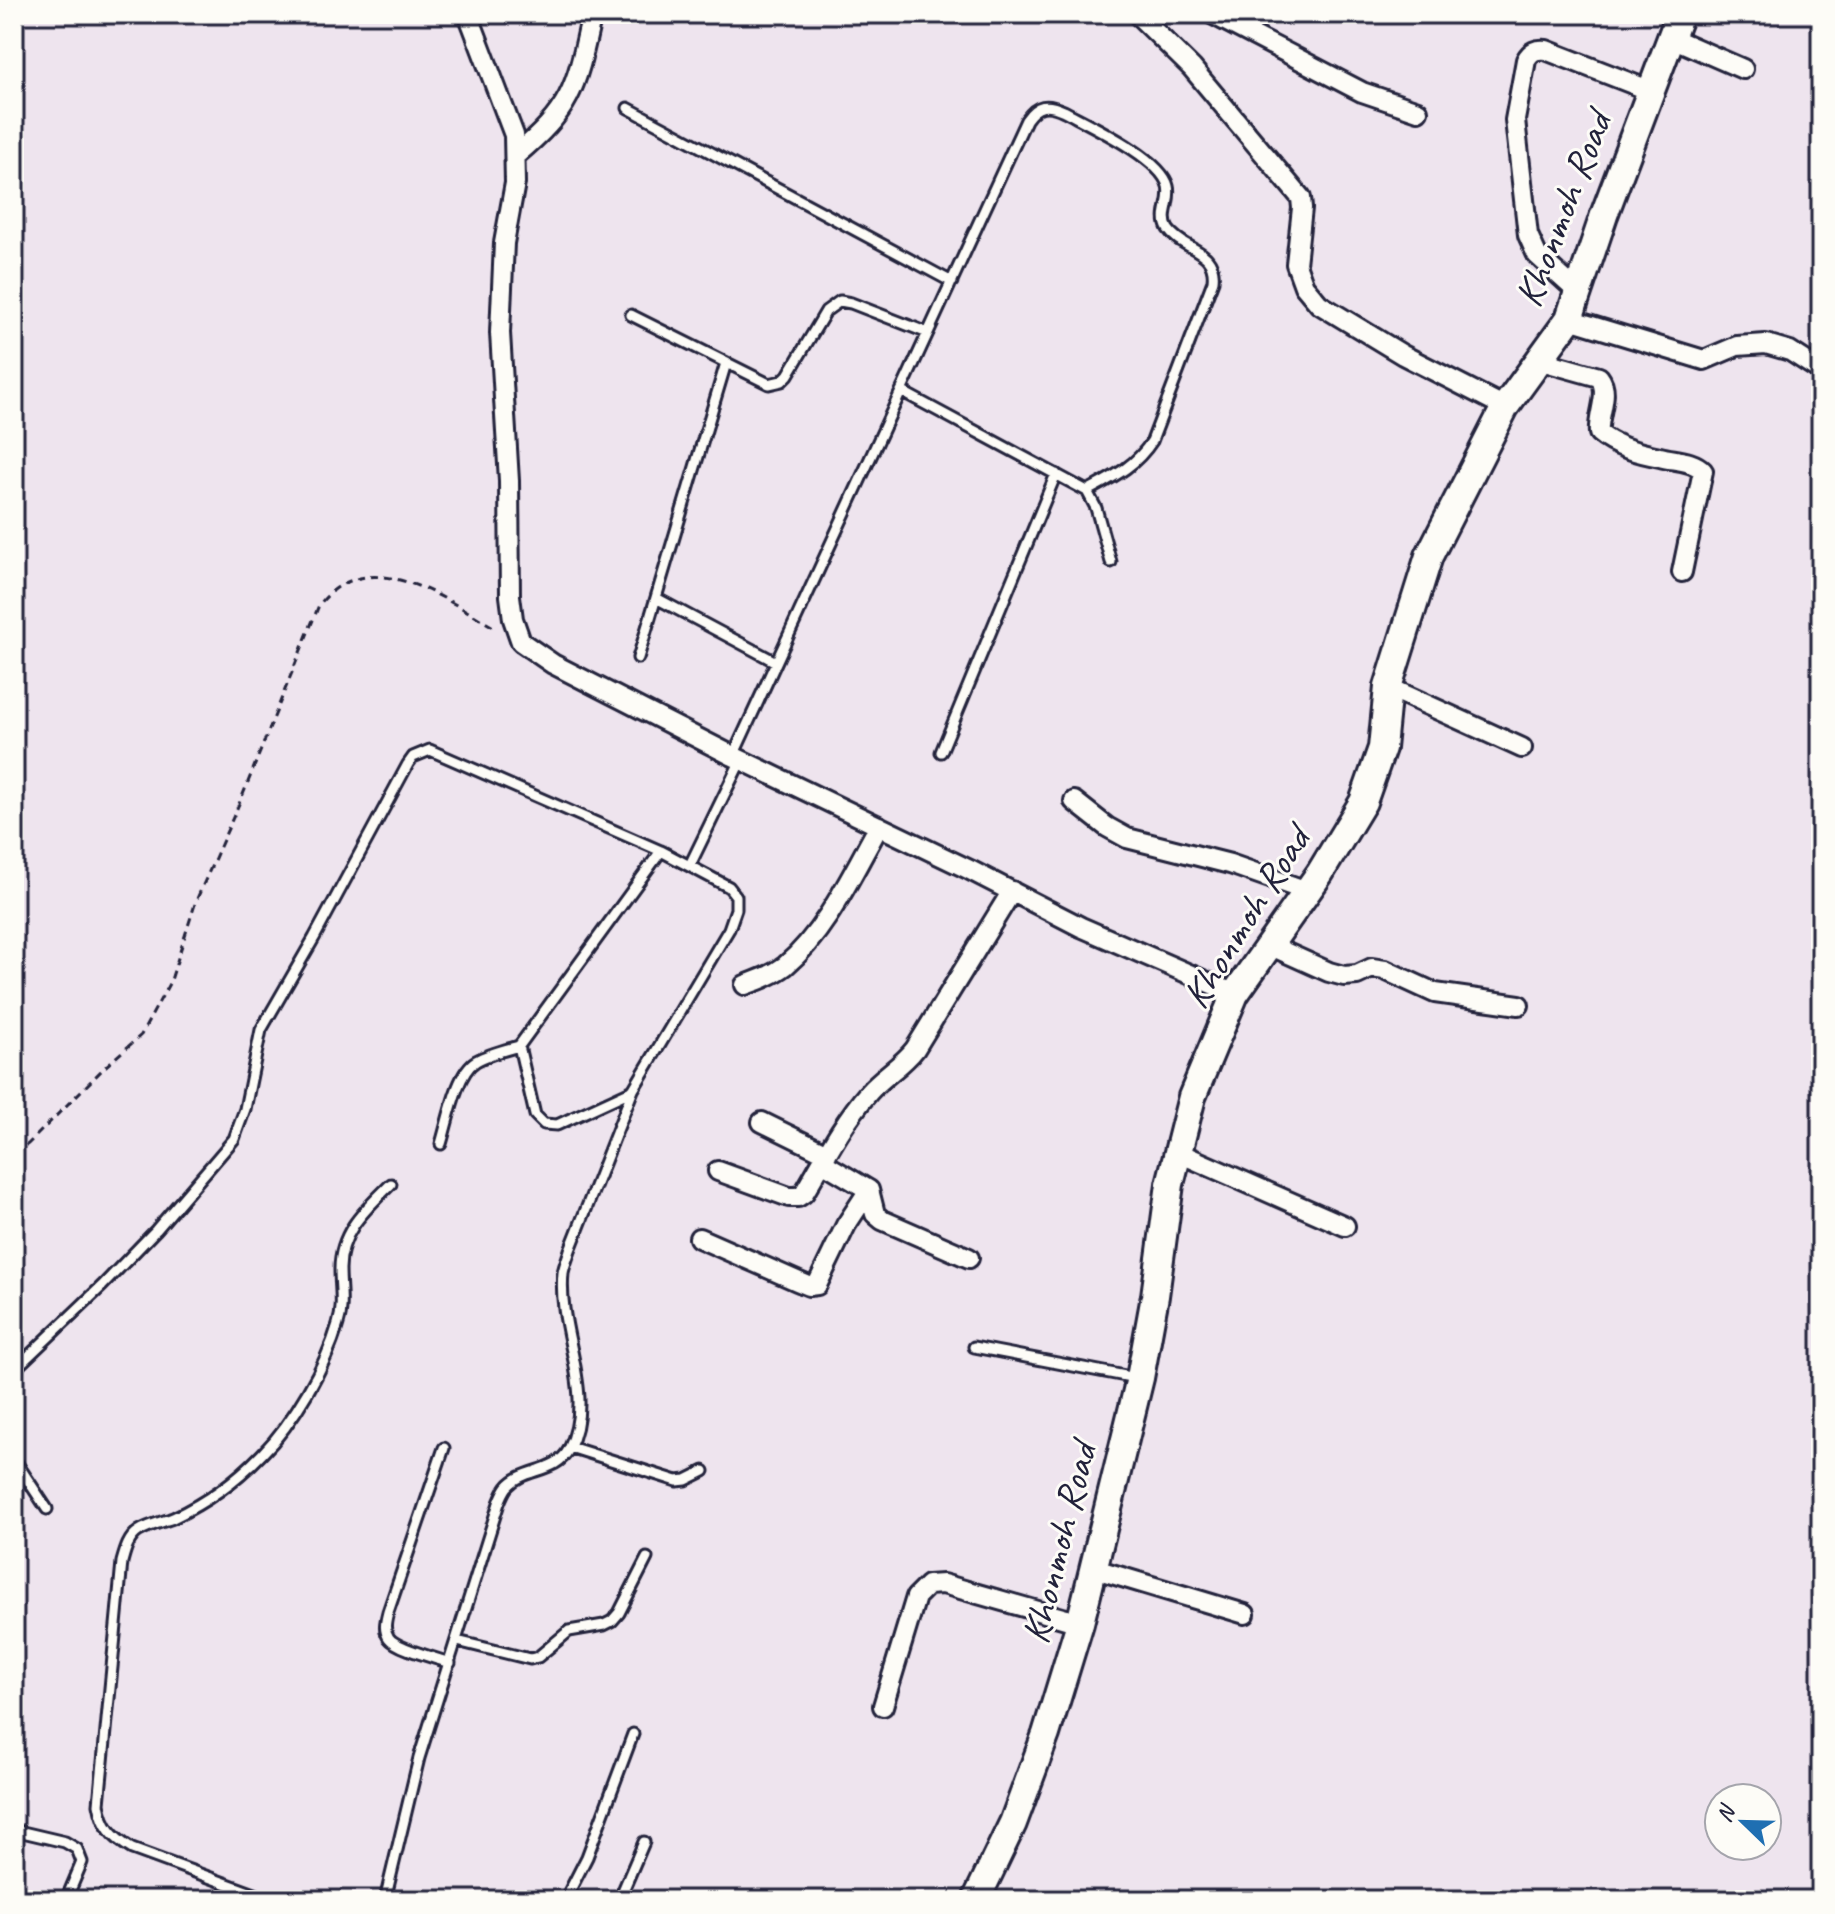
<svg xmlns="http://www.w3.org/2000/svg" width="1835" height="1914" font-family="Caveat,sans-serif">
<rect width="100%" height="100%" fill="#eee4ee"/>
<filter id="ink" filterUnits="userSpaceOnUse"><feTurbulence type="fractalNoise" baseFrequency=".0125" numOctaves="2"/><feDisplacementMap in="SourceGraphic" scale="16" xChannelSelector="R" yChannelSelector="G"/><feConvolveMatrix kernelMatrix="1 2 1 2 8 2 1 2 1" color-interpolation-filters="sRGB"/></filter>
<g filter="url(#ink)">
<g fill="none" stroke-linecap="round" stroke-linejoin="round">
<!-- service casing -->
<g stroke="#22223b" stroke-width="15">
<path id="service" d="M628 108 952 282
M631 315 769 384 782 381 788 375 826 311 840 301 851 303 928 333
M901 391 1087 491 1096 508 1111 562
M656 598 776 662
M638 658 726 363
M941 752 1056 474
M733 756 1026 120C1037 104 1047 103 1064 111 1090 125 1161 158 1168 186 1172 201 1160 215 1168 229 1183 251 1217 248 1213 281L1152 441C1135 467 1113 477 1087 491
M690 865 741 760
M519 1046 661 851
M974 1347 1136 1378
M14 1370 102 1286 156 1230 234 1139 245 1109 261 1030 314 938 408 764 413 757 430 750 661 851 729 887 736 896V909L729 929 633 1090 557 1125 544 1124 535 1115 519 1046C505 1050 488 1054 476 1061 456 1073 448 1122 441 1144
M570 1447 677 1481 686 1480 704 1471
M444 1448 388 1612C386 1620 383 1630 389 1638 397 1649 436 1658 450 1663
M14 1459 47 1509
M457 1641 530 1659 538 1657 569 1631 604 1625 612 1621 619 1613 647 1558
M14 1830 65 1842 77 1849 82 1862 66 1900
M271 1900 132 1849C112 1837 103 1827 99 1804L122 1562C125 1551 128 1538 139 1531 149 1525 162 1522 173 1518 205 1503 237 1480 262 1454 293 1423 326 1366 338 1324 344 1306 340 1288 340 1269 340 1231 366 1209 391 1184
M385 1900 419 1758 499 1503C501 1498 504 1491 507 1487 524 1467 556 1474 569 1449 597 1393 557 1332 563 1273 564 1266 568 1257 570 1250L633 1090
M565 1900 587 1857 633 1734
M619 1900 644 1842"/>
</g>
<!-- minor casing -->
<g stroke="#22223b" stroke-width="24">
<path id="minor" d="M468 14 514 135 515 183 504 243 500 333 509 481 510 596 513 619 521 642 553 664 733 756 970 870 1081 927 1235 994
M1137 14 1192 68 1301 198 1302 208 1296 264 1304 286 1319 304 1403 355 1505 407
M1212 14 1362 92 1418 111
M1672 38 1743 69
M515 156C574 107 576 86 592 14
M1579 293 1537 255 1528 235 1515 120 1526 60C1531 51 1536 49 1546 50L1651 91
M1569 319 1704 360 1737 346 1766 344 1790 351 1821 371
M1538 360 1599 377C1611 392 1597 415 1599 433 1615 447 1639 453 1660 457 1674 461 1693 460 1703 471L1682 572
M1388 687 1522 748
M1074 801 1107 827 1127 838 1230 864 1307 891
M1269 945 1329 972 1344 976 1357 975 1372 968 1385 970 1435 993 1519 1005
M745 985C759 980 773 975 785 966 826 932 853 872 879 826
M762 1122 827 1154
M1177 1152 1345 1226
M822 1162 869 1190 875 1214 882 1220 969 1258
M718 1171 789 1197H798L804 1193C824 1159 843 1122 869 1092 883 1076 902 1066 915 1049L1012 891
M699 1238 797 1281 809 1286 817 1285 846 1225 869 1190
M1092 1568 1245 1614
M883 1706 916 1597 928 1585 943 1584 1080 1623"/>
</g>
<!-- secondary casing -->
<g stroke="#22223b" stroke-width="32">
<path id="secondary" d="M976 1900 1013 1823 1046 1734 1080 1623 1140 1378 1155 1296 1170 1184 1192 1097 1235 994 1320 873 1363 802 1382 748 1388 687 1429 556 1505 407 1569 319 1604 215 1680 14"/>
</g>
<!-- path -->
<path stroke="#22223b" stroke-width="3" stroke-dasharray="8 6" stroke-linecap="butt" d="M14 1153 28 1144 105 1067 141 1035 171 980 196 901 242 797 319 605C368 542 445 599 497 629"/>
<!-- service -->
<use href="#service" stroke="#fdfcf7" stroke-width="9"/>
<!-- minor -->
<use href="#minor" stroke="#fdfcf7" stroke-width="18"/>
<!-- secondary -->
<use href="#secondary" stroke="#fdfcf7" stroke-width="26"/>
</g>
</g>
<g text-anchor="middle" stroke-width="6" stroke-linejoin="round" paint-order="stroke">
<!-- street labels -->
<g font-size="40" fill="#22223b" stroke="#fdfcf7">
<text transform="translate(1562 209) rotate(-69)" y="14">Khonmoh Road</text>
<text transform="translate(1245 917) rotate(-58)" y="14">Khonmoh Road</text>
<text transform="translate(1058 1543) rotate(-76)" y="14">Khonmoh Road</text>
</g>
</g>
<!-- margin -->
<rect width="1835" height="1914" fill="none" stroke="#fdfcf7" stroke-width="48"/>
<rect x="24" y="24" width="1787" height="1866" fill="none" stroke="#22223b" stroke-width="3" filter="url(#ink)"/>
<!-- north arrow -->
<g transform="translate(1743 1822) rotate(293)"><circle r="38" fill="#fdfcf7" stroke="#a5a5ac" stroke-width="2"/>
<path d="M0-6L14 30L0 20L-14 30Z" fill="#1f6fb2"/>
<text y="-12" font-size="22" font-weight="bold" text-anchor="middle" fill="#22223b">N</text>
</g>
</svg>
